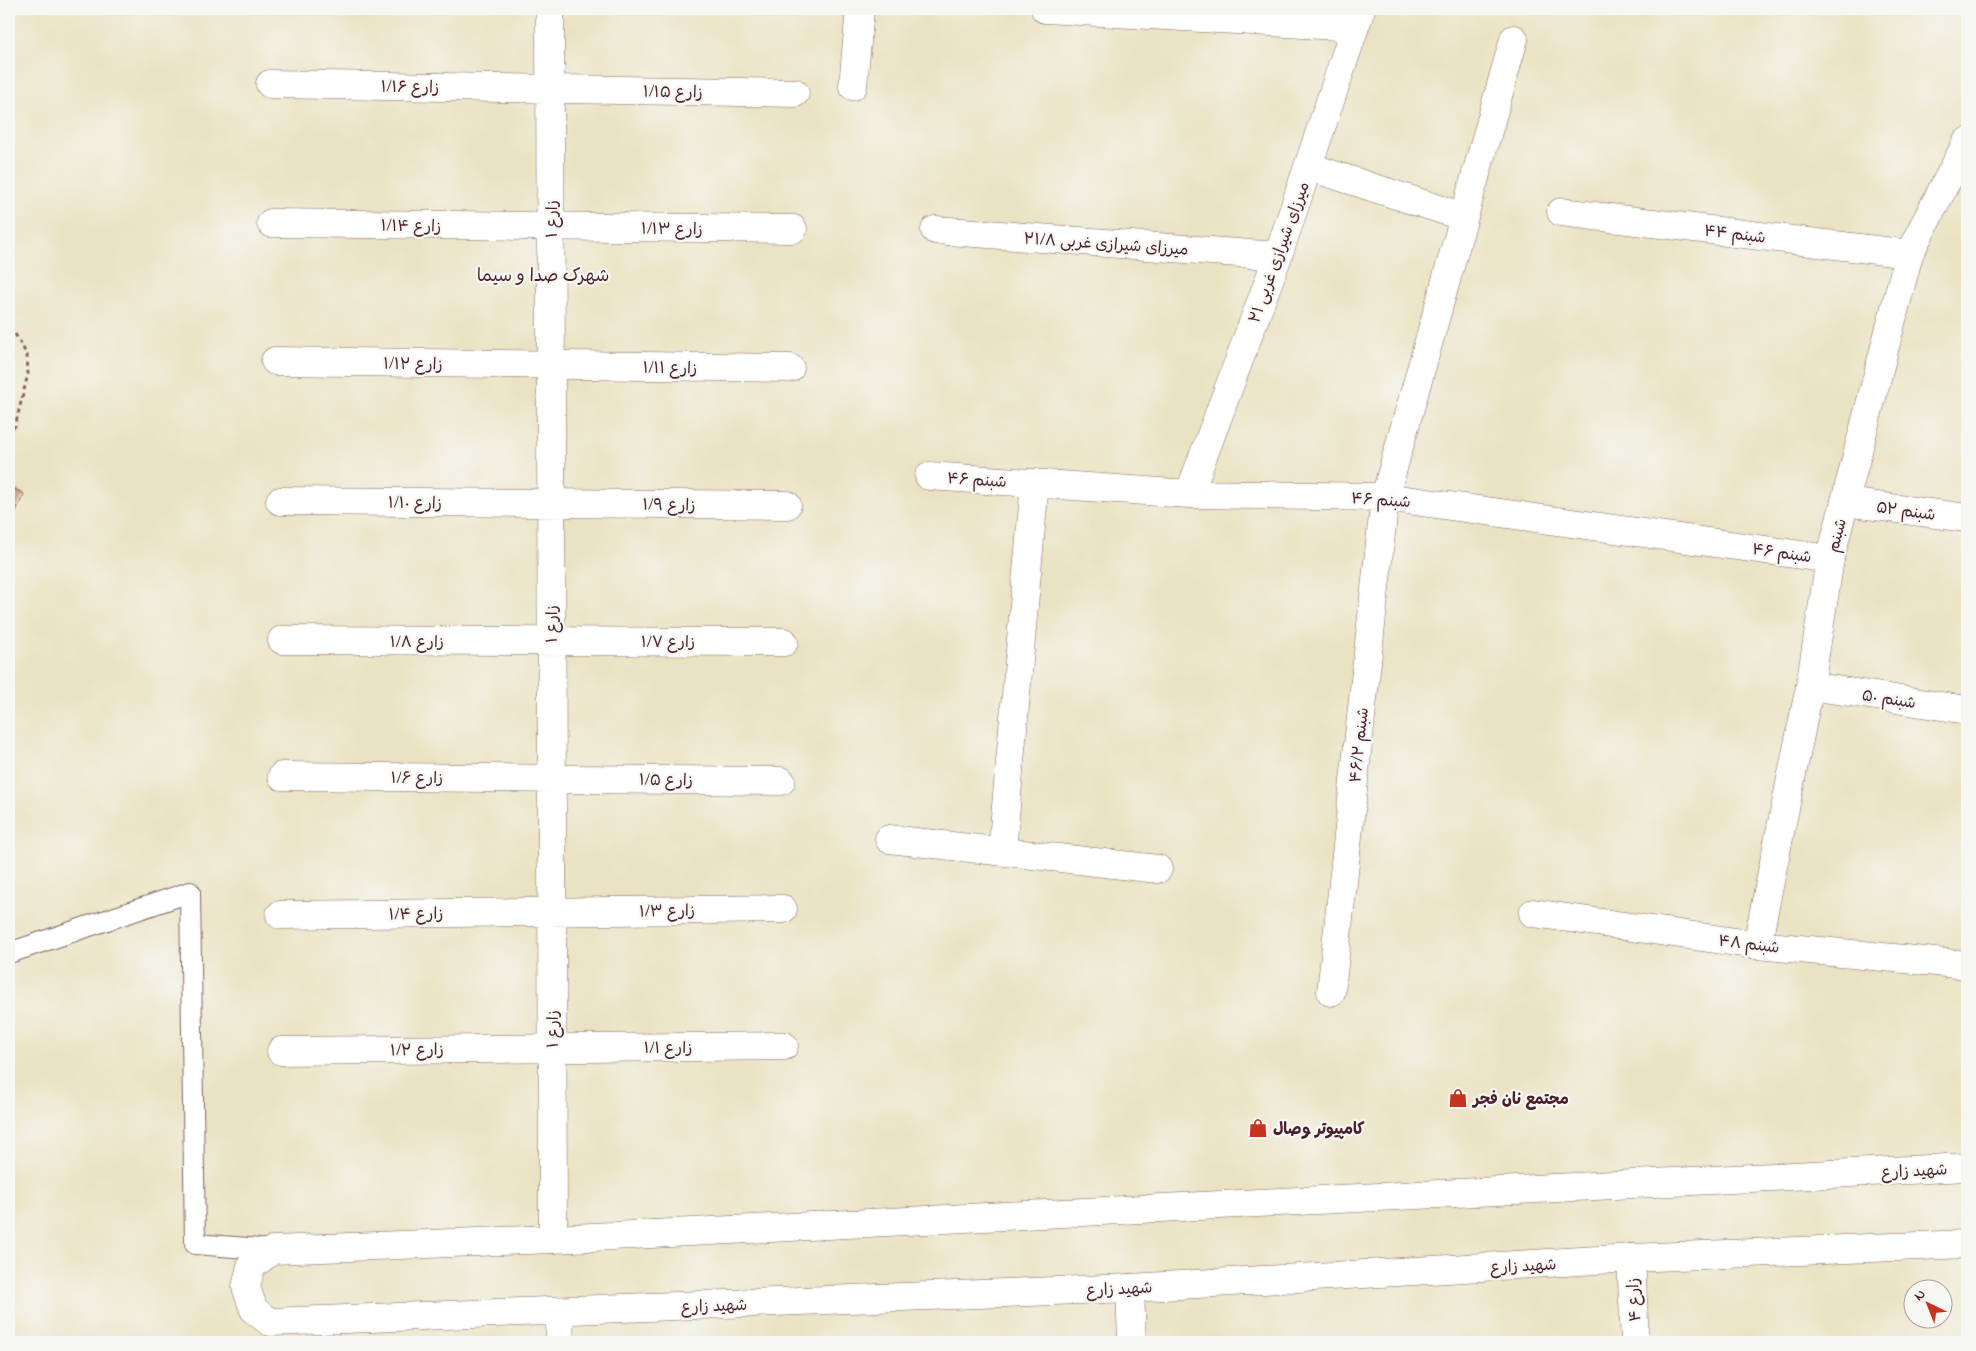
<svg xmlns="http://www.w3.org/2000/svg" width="1976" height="1351" font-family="'Indie Flower','Playpen Sans Arabic',sans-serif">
<rect width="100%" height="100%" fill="#f6f6f2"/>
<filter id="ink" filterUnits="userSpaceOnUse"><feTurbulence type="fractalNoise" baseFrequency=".02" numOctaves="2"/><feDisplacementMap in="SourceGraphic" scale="10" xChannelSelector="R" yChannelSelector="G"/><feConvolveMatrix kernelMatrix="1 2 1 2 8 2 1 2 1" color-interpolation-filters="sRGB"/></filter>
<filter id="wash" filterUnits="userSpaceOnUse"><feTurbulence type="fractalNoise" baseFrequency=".0096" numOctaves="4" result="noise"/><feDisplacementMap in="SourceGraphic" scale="20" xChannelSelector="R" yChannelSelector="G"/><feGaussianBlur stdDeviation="1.12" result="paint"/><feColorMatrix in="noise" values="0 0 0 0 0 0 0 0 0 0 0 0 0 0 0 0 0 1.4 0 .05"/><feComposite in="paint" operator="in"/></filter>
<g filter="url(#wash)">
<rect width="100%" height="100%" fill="#eae3c3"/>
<g id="blocks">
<!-- building -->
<path fill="#c89e80" d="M9 486 24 494 9 525Z"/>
</g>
</g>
<g filter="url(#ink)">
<use href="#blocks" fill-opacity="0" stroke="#826460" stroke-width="1"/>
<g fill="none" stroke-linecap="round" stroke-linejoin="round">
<!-- service casing -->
<g stroke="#826460" stroke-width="22">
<path id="service" d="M9 953 190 892 195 1244 273 1250"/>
</g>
<!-- minor casing -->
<g stroke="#826460" stroke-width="29">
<path id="minor" d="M550 9 553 1239
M1045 9 1355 27
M270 84 795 93
M853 86 860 9
M1319 170 1464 217
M1561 212 1909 254
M271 223 793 229
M935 230 1278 256
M275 361 790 368
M929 476 1189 494 1385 497 1830 559
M1189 494 1278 256 1361 9
M280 501 787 505
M1845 502 1967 518
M282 640 784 642
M1810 686 1967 710
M282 776 781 781
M889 839 1158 869
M1002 851 1035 483
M1533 913 1757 945 1967 965
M280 915 783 909
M1331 992 1385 497 1514 39
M281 1051 784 1046
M1631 1258 1635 1342
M1130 1288 1132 1342
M559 1311 560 1342"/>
</g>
<!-- tertiary casing -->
<g stroke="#826460" stroke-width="29">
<path id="tertiary" d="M1757 945 1810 686 1830 559 1909 254 1967 142
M1967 1167 553 1239 273 1250 251 1266 246 1287 254 1310 270 1322 1130 1288 1631 1258 1967 1244"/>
</g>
<!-- path -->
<path stroke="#826460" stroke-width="3" stroke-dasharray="4 4" stroke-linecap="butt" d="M9 329 14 332 27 355 28 374 15 426 9 432"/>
<!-- service -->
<use href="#service" stroke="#fff" stroke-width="20"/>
<!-- minor -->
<use href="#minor" stroke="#fff" stroke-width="28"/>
<!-- tertiary -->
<use href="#tertiary" stroke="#fff" stroke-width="28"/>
</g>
</g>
<!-- icons -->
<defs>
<g id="shop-bare" transform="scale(1.5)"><path d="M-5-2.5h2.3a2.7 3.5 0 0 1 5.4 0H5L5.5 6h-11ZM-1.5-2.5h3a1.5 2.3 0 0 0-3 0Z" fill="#c8321e" stroke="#f6f6f2" stroke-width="2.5" paint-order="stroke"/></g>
</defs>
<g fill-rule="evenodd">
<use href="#shop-bare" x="1458" y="1098"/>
<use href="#shop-bare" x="1258" y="1128"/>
</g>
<g text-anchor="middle" stroke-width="4.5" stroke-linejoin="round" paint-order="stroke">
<!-- street labels -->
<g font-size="16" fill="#4a1f2b" stroke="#f6f6f2">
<text transform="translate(410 86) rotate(1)" y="6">۱/۱۶ زارع</text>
<text transform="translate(673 91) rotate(1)" y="6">۱/۱۵ زارع</text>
<text transform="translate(551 219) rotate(-90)" y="6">۱ زارع</text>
<text transform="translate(411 225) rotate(1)" y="6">۱/۱۴ زارع</text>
<text transform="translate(672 228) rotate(1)" y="6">۱/۱۳ زارع</text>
<text transform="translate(1735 233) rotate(7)" y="6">شبنم ۴۴</text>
<text transform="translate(1106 243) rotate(4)" y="6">۲۱/۸ میرزای شیرازی غربی</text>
<text transform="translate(1278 252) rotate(-70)" y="6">۲۱ میرزای شیرازی غربی</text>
<text transform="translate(413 363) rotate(1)" y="6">۱/۱۲ زارع</text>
<text transform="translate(670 367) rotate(1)" y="6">۱/۱۱ زارع</text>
<text transform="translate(977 479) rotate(4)" y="6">۴۶ شبنم</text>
<text transform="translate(1381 499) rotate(4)" y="6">۴۶ شبنم</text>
<text transform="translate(415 502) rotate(1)" y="6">۱/۱۰ زارع</text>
<text transform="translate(669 504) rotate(1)" y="6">۱/۹ زارع</text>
<text transform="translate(1906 510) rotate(8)" y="6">۵۲ شبنم</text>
<text transform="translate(1836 535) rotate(-75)" y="6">شبنم</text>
<text transform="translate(1782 552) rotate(8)" y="6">۴۶ شبنم</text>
<text transform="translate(551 624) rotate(-90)" y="6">۱ زارع</text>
<text x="417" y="647">۱/۸ زارع</text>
<text x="668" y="647">۱/۷ زارع</text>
<text transform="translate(1889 698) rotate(9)" y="6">۵۰ شبنم</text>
<text transform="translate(1358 745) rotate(-84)" y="6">۴۶/۲ شبنم</text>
<text x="417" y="783">۱/۶ زارع</text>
<text transform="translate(666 779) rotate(1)" y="6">۱/۵ زارع</text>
<text transform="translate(667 910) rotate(-1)" y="6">۱/۳ زارع</text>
<text transform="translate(416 913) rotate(-1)" y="6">۱/۴ زارع</text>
<text transform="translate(1749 943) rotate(7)" y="6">۴۸ شبنم</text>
<text transform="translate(552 1029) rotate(-90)" y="6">۱ زارع</text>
<text x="668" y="1053">۱/۱ زارع</text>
<text transform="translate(417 1049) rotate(-1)" y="6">۱/۲ زارع</text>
<text transform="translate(1914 1170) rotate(-3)" y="6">شهید زارع</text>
<text transform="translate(1523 1265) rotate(-3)" y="6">شهید زارع</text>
<text transform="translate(1119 1288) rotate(-3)" y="6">شهید زارع</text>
<text transform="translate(1633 1300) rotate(-93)" y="6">۴ زارع</text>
<text transform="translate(714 1305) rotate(-2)" y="6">شهید زارع</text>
</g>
<!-- poi labels -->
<g font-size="16" font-weight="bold" fill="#4a1f2b" stroke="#f6f6f2" text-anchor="start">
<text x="1473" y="1104">مجتمع نان فجر</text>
<text x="1273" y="1134">کامپیوتر وصال</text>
</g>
<!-- neighbourhood labels -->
<g font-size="18" fill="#4a1f2b" stroke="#f6f6f2">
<text x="543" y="281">شهرک صدا و سیما</text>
</g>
</g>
<!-- margin -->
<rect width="1976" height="1351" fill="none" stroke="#f6f6f2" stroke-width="30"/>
<!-- north arrow -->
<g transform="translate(1928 1304) rotate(317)"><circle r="24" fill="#f6f6f2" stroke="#b1a0a2"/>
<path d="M0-4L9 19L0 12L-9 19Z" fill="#c8321e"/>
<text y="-8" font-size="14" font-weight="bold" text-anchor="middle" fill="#4a1f2b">N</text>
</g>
</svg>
